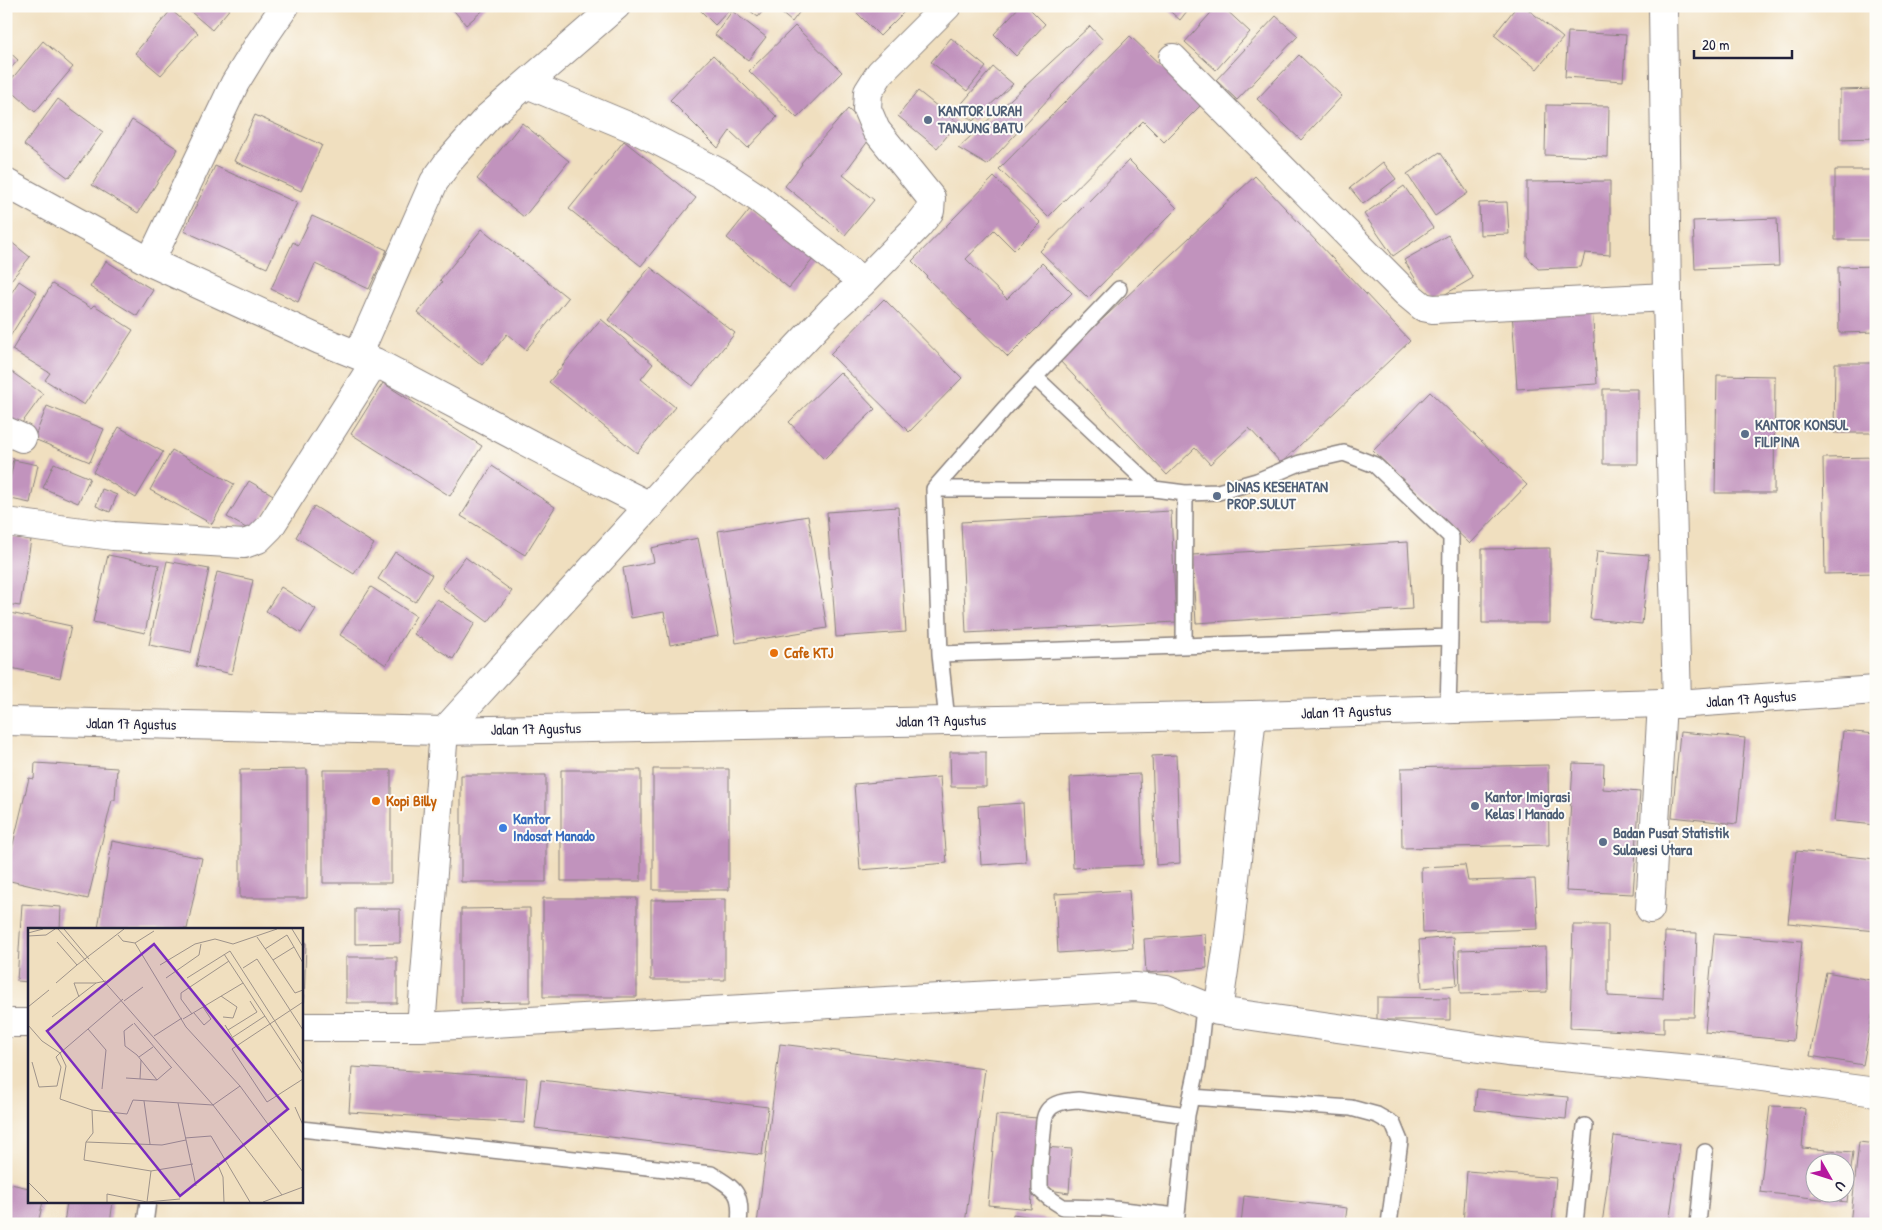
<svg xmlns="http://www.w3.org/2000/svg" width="1882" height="1230" font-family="'Patrick Hand',sans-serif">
<rect width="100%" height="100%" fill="#fdfcf7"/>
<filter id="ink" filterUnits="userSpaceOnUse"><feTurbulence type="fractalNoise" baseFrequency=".02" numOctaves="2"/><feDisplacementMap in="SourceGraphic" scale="10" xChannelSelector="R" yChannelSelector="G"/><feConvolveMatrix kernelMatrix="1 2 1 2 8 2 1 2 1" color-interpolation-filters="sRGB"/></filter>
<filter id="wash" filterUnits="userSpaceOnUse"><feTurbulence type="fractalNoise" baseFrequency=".0096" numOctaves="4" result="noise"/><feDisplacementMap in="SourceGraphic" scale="20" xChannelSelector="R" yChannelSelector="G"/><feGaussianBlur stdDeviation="1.12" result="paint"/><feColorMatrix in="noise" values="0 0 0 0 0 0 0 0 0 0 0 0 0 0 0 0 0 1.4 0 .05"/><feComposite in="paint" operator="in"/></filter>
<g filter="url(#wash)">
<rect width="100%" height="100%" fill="#f0dfbf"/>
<g id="blocks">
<!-- building -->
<path fill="#c193bd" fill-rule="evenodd" d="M184 6H232L212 30Z
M450 6H488L466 25Z
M696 6H733L715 25Z
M744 6H767L758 17Z
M785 6H804L792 22 780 12Z
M850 6H910L880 36Z
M1020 6H1027L1045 24 1016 56 994 34Z
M1164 6H1191L1180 20Z
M1217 6H1222L1250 32 1216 70 1185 42Z
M1517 6H1524L1563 38 1537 69 1494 35Z
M171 10 198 33 161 75 135 53Z
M732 11 766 37 748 60 715 35Z
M1276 16 1298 36 1237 100 1216 80Z
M795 26 842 72 797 118 749 71Z
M1090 26 1103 40 987 165 958 148Z
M1568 32 1626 35 1623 81 1565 77Z
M1130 36 1202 104 1164 142 1143 121 1048 217 999 169Z
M951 38 986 67 967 91 931 62Z
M43 41 73 67 35 112 6 86Z
M6 49 18 60 6 74Z
M713 55 777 117 748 148 730 131 718 148 670 100Z
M1299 55 1342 96 1301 140 1257 99Z
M993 67 1013 84 973 121 958 108Z
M1876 89V138L1840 139V90Z
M918 91 958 123 937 148 898 116Z
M58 99 103 132 69 178 24 145Z
M1546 105 1609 106 1608 157 1545 155Z
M848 109 874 133 843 175 874 200 845 235 785 186 802 164 801 163Z
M255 115 322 145 301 191 234 161Z
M132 120 178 149 138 213 92 185Z
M522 123 569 161 524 217 477 179Z
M624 141 696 198 641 266 569 209Z
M1440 152 1468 193 1435 216 1407 174Z
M1129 160 1177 208 1088 298 1040 251Z
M1383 162 1396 179 1363 204 1350 188Z
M215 166 297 203 267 268 184 231Z
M1835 170H1876V240H1835Z
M1255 176 1410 341 1281 463 1249 428 1210 464 1195 448 1167 475 1059 360Z
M994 177 1041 223 1014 250 994 230 966 259 1007 299 1042 263 1072 293 1008 357 926 277 927 276 912 261Z
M1610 181V255L1585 253 1581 267 1538 269 1527 256V182Z
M1404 186 1433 228 1393 256 1364 214Z
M1507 202 1509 234 1480 235 1479 203Z
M751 208 814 258 789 288 727 238Z
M312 216 387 250 369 289 315 264 298 302 271 289 293 242 298 245Z
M1777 218 1779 266 1695 269 1693 221Z
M482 229 568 298 526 350 507 334 482 365 418 313 442 282 440 280Z
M1448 235 1473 278 1430 303 1404 260Z
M6 238 30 257 6 286Z
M106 261 153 290 137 316 90 287Z
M1876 266V332L1839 333 1838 267Z
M650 267 735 333 693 386 608 320Z
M19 281 37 293 6 343V301Z
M52 284 91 308 94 305 133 330 84 405 45 380 50 373 12 350Z
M884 299 962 378 909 432 830 354Z
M1592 306 1597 384 1517 389 1512 311Z
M601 319 653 364 641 379 675 407 637 453 549 382Z
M1835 363H1876V433H1834Z
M6 368 43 394 19 427 6 418Z
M840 372 875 409 824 459 789 422Z
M1717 375 1775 376 1774 493H1715Z
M383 383 482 446 450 496 351 434Z
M1603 389H1638V464H1603Z
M1430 392 1527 485 1470 544 1373 451Z
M47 406 104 429 90 462 34 439Z
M119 427 163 452 136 498 93 472Z
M172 450 234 484 212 524 150 490Z
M6 455 14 459 6 473Z
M1876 457V573L1825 574 1823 458Z
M14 460 38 465 30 503 6 498Z
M54 463 90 478 78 503 43 488Z
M492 466 555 507 525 555 461 516Z
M249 481 275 496 253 532 227 517Z
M102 489 117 495 110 512 96 506Z
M314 506 374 544 354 574 296 537Z
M898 507 906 632 836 637 827 512Z
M1171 511 1176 622 966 633 961 522Z
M808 516 827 628 736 643 718 531Z
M6 536 31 540 20 606 6 604Z
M698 538 718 636 670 645 664 612 631 618 623 568 654 562 651 548Z
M1408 542 1412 609 1196 623 1192 555Z
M1550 548V623H1482V549Z
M1597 551 1649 555 1642 624 1590 619Z
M395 552 432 575 415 602 378 579Z
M108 555 159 565 145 633 93 622Z
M465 557 512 591 488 622 442 588Z
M167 561 209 569 191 653 149 645Z
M217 572 253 580 232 674 196 666Z
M281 587 316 609 301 633 266 611Z
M371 587 416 616 386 665 340 635Z
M437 599 475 623 453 659 414 634Z
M10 613 71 626 60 678 6 667V633Z
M1843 731 1876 734V825L1834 821Z
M1680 732 1745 738 1737 824 1672 817Z
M950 752H986V787H951Z
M1176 755 1180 863 1156 865 1152 756Z
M35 763 117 768 115 800H112L88 899 6 880V873L29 778 34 779Z
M1573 763 1604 764 1603 789 1640 792 1633 894 1566 891Z
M1548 765 1549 845 1402 848 1401 768Z
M307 769V898H240V770Z
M653 769H729V890H653Z
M323 770H391V883H323Z
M561 770H641V881H561Z
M1140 774 1143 865 1073 868 1070 777Z
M461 775H546V882H461Z
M940 777 947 863 860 870 854 784Z
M1023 803 1026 862 981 865 978 806Z
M112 841 202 858 187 929H98Z
M1796 851 1876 859V931L1788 923Z
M1465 865 1468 881 1535 879 1538 929 1423 933 1421 867Z
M1129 890 1133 948 1058 953 1055 894Z
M543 898H637V997H543Z
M725 899V980H651V900Z
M22 904 61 907 60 929H29V982L17 981Z
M530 908V1002L461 1003V909Z
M355 909H400V943L355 944Z
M1573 925H1608V996L1663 999 1665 932 1697 933 1694 1017H1664V1033L1570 1028Z
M1205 934 1207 968 1146 973 1144 939Z
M1714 934 1802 941 1793 1041 1705 1032Z
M1453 937 1457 985 1422 988 1419 940Z
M301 942 306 943 304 1002 301 1001Z
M1546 947 1547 992 1460 994 1459 950Z
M346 957H397V1003H346Z
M1826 972 1876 981V994L1863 1065 1810 1056Z
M1377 997 1450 998V1020H1377Z
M780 1044 985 1069 965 1224H757Z
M352 1067 527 1078 524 1123 349 1112Z
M541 1080 768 1107 762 1155 535 1128Z
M1477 1089 1568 1097 1566 1119 1475 1110Z
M1770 1106 1798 1107 1805 1109 1802 1148 1853 1152 1847 1202 1760 1192ZM1814 1162H1844V1192H1814Z
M996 1115 1038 1118 1031 1209 988 1205Z
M1614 1136 1680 1144 1669 1224H1602Z
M1859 1142 1876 1144V1224H1850Z
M1043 1147 1072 1149 1069 1193 1042 1189Z
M1467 1171 1556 1178 1552 1224H1463Z
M6 1183 29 1188V1201H43L38 1224H6Z
M1244 1196 1347 1208 1345 1224H1241Z
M67 1201H113L110 1224H64Z
M1013 1214 1070 1223V1224H1012Z"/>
</g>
</g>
<g filter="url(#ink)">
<use href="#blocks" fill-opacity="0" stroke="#89807d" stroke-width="1"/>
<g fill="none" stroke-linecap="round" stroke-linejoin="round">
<!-- service casing -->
<g stroke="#89807d" stroke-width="18">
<path id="service" d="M1035 377 1154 489
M934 489H1154L1185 493 1218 492 1257 481 1300 463 1344 453 1375 465 1451 537 1450 637
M1184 646 1185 493
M940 654 1450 637 1448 709
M947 721 940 654 934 489 1005 408 1119 289
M1191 1097 1351 1108 1377 1115 1393 1124 1400 1141 1389 1224
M301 1129 711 1174C737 1190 742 1193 739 1224
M1177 1216 1105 1208 1063 1207 1049 1198 1040 1190V1164L1044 1121C1046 1103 1063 1101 1078 1100L1187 1115
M145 1224 148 1201
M1176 1224 1187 1115 1198 1065 1204 1007
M1575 1224 1585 1126
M1698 1224 1705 1152"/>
</g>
<!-- minor casing -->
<g stroke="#89807d" stroke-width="30">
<path id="minor" d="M1663 6 1667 297 1677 704
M1173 58 1406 293 1423 307 1433 309 1667 297
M527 84 635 129 722 174 758 198 863 282
M6 183 150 262 320 340 375 362 606 484 650 506
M150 262 235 83 259 44 285 6
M358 355 434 182 449 161 488 117 616 6
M6 431 22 438
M6 522 113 536 244 544 258 539 270 527 375 362
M1650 909 1662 703
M1218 1011 1229 936 1252 715
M6 1023H29
M301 1027H421L1135 987 1166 990 1218 1011 1507 1052 1723 1072 1876 1092
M421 1027 444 731 703 447 833 309 863 282 918 226 930 211 931 198 876 130 867 109 868 92 880 73 947 6"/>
</g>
<!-- tertiary casing -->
<g stroke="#89807d" stroke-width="30">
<path id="tertiary" d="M6 721 444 731 1252 715 1662 703 1677 704 1876 690"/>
</g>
<!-- service -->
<use href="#service" stroke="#fff" stroke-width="15"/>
<!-- minor -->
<use href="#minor" stroke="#fff" stroke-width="28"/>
<!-- tertiary -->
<use href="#tertiary" stroke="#fff" stroke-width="28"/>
</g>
</g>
<!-- markers -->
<g fill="#5c6f8a" stroke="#fdfcf7" stroke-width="2">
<circle cx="928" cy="120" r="5"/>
<circle cx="1745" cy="434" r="5"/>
<circle cx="1217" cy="496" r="5"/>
<circle cx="1475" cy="806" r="5"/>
<circle cx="1603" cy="842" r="5"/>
</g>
<g fill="#e8710a" stroke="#fdfcf7" stroke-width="2">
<circle cx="774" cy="653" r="5"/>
<circle cx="376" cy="801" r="5"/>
</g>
<circle fill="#3f7fe0" stroke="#fdfcf7" stroke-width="2" cx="503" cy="828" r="5"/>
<g text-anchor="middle" stroke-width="4" stroke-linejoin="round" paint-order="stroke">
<!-- service labels -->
<g font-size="15" font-weight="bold" fill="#4e5e75" stroke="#fdfcf7" text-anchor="start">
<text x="938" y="116">KANTOR LURAH<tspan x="938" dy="17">TANJUNG BATU</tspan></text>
<text x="1755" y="430">KANTOR KONSUL<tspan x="1755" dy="17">FILIPINA</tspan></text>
<text x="1227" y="492">DINAS KESEHATAN<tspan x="1227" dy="17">PROP.SULUT</tspan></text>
<text x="1485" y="802">Kantor Imigrasi<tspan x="1485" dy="17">Kelas I Manado</tspan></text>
<text x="1613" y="838">Badan Pusat Statistik<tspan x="1613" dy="17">Sulawesi Utara</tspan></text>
</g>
<!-- food labels -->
<g font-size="15" font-weight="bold" fill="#c56008" stroke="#fdfcf7" text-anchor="start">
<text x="784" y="658">Cafe KTJ</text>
<text x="386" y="806">Kopi Billy</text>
</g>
<!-- street labels -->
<g font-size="15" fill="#22223b" stroke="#fdfcf7">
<text transform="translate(1751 699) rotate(-4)" y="5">Jalan 17 Agustus</text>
<text transform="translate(1346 712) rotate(-2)" y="5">Jalan 17 Agustus</text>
<text transform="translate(941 721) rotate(-1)" y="5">Jalan 17 Agustus</text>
<text transform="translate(131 724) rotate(1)" y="5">Jalan 17 Agustus</text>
<text transform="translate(536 729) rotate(-1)" y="5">Jalan 17 Agustus</text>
</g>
<!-- shop labels -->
<g font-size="15" font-weight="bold" fill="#366cbe" stroke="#fdfcf7" text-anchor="start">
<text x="513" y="824">Kantor<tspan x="513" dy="17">Indosat Manado</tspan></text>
</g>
</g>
<!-- overview -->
<g transform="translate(28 928)">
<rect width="275" height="275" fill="#f0dfbf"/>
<path fill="none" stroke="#9e938a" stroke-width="1" d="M30 1 185 177 254 267M36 1 61 31M264 1 275 19M0 5 15 1M90 7 95 13 107 15 158 99 212 158 275 244M0 8 18 7 27 1M229 9 245 32M107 15 126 3M237 21 259 7 266 19M196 26 275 146M275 35 266 19 245 32 267 65 275 62M49 37 96 1M132 37 167 16 187 11 205 16 249 1M215 40 229 31 275 102M138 50 171 27 173 16M159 50 202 23 275 137M28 55 49 37 29 14M193 68 209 79 205 90 195 89M51 69 46 55H68M95 71 32 125 38 138 32 171 64 182 65 205 58 214 56 232 123 243 165 236M96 73 115 59M275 74 204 121 239 174 275 151M0 79 21 62M166 85 176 97 183 91 175 79M164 86 153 71V65L201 33M24 89 68 55 78 53M155 91 215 55M106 95 143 139M105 96 96 103 97 118 109 127 129 152M0 97 14 113 32 125 28 129 33 139 29 158 11 159 4 134M197 97 206 112M60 101 78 122 74 161M200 102 229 84 222 73M126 108 154 90M205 109 237 88M111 129 125 119M98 150 129 152 144 139M112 151 113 132M116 173 122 216M150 175 168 258M267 179 275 197M64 182 99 186 105 172 185 177 212 158M157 210 183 208 222 274M58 214 134 217 158 212M189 235 195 249 196 274M0 254 20 274M79 274V266L119 274 152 271M119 274 123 243M235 274 275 259"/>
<path fill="#7b2cbf" fill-opacity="0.15" stroke="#7b2cbf" stroke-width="2.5" d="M126 16 260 181 152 268 19 103Z"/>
<rect width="275" height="275" fill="none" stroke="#22223b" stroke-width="2.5"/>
</g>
<!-- margin -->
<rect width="1882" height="1230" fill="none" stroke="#fdfcf7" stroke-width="25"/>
<!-- north arrow -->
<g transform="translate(1830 1178) rotate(129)"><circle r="24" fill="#fdfcf7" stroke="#a5a5ac"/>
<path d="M0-4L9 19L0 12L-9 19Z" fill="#b5179e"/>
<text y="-8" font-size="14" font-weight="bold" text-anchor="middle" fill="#22223b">U</text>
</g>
<!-- scale -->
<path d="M1694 50v8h98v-8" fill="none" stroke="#22223b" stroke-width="2.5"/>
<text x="1702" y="50" font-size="15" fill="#22223b" stroke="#fdfcf7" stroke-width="4" paint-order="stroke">20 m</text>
</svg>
